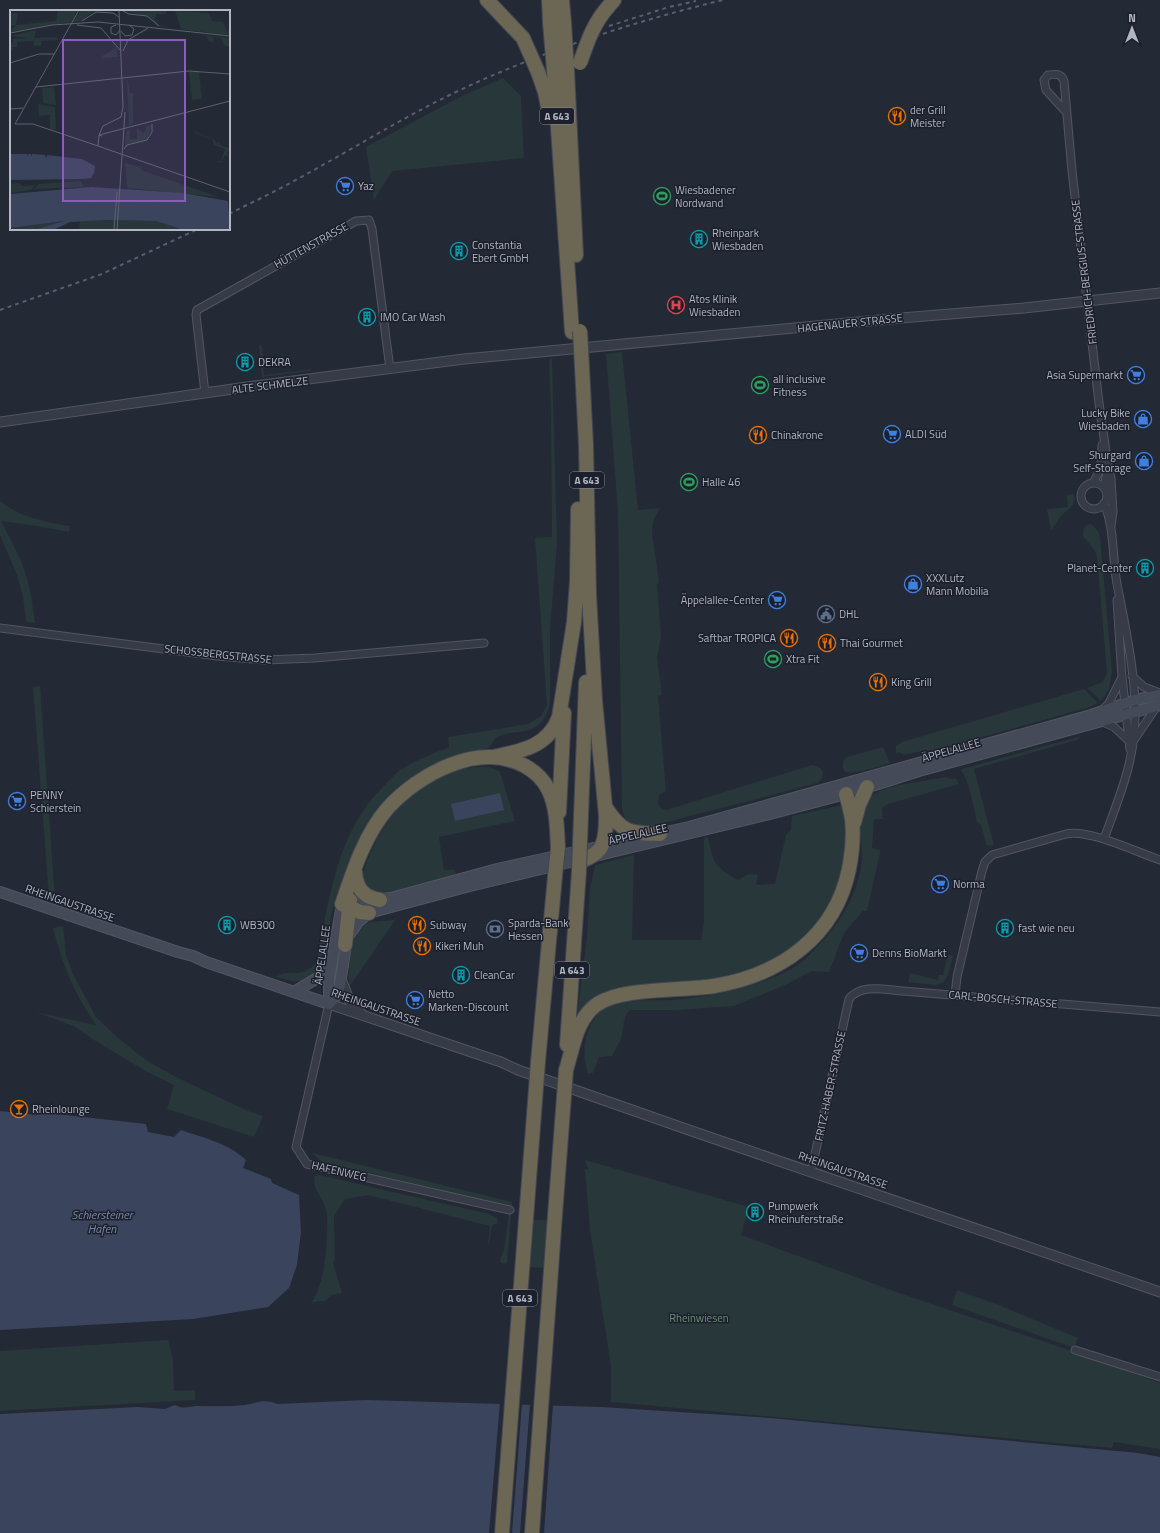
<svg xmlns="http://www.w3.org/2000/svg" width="1160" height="1533" font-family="'Titillium Web',sans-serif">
<rect width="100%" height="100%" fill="#242936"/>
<!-- green -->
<path fill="#28373a" d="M503 78 521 96 524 158 392 171 374 200 366 147 460 97Z
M259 345H262L264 375 311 369V371L262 377Z
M622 352 638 510 660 508 654 519 652 531 659 583 657 584 661 636 657 658 662 695 658 696 666 791 659 795 658 804 661 808 666 810 812 765C824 766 827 777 817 783 776 794 734 805 693 815 679 819 648 829 636 826 626 823 624 817 622 808L618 512 606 354Z
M549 359H552L557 543 550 631V702C548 712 545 722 535 727 525 734 508 731 497 737 493 740 492 746 487 749 480 752 471 752 463 754 440 761 420 770 401 785 366 812 350 853 338 894H336L323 956 318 969 307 979 301 981H292L276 977C289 967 300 981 316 963 330 900 335 833 384 786 389 781 394 775 399 771 414 760 433 754 449 747L448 737 528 724 541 716 547 705 535 538 552 537 551 412Z
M1073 494 1075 499 1072 506 1060 517 1051 531 1047 509 1068 507 1067 495Z
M0 501C19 517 46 522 70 526L69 532 37 526 1 521C12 542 24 563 29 586 32 598 33 611 35 623L26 622 23 597 17 575 0 535Z
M1091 524 1098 531 1100 537 1112 671 1109 689 1101 701 1087 688 1103 682 1107 673 1097 557 1095 551 1083 536 1084 528 1087 525Z
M40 686 55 900 49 897 33 687Z
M1084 689 1098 703 1090 707 936 750 922 751 904 755 898 752 896 754V746L902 742Z
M1081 736 1077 740 974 769 994 845 987 846 981 825 977 822C974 809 969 779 961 771L962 769Z
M883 747 890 763C880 766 852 776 844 771 842 766 842 760 847 757Z
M478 767H490L500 772 515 821 439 837 444 870H455L456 874 431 883 383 895 369 893 362 877C374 833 404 789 448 773 458 769 468 768 478 767Z
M945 777 954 779 955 777 959 784 888 804 882 808 883 819H874L872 848 880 850V853L867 911H863L844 933 829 972 812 971 785 985 734 1006 678 1010H630C622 1017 624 1029 621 1039 619 1043 615 1050 612 1056L599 1057 593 1073 588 1074C580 1050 585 1019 609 1005 622 998 657 1001 672 1000 714 996 753 989 791 969 799 965 806 958 812 952 836 928 855 901 861 867 864 848 855 810 870 797 887 783 924 782 945 777Z
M842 805C849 819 845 855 841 871 822 944 768 971 697 981 681 983 665 982 649 985 641 986 634 992 627 995 610 1003 594 1011 577 1018L587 936 590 889 595 865 634 855 632 940H701L704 922V838L708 837C714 865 713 865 738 880L749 874 758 875 756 885 775 884 786 835 791 829 792 816Z
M396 919 349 987C349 969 348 932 368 923 376 920 387 922 396 919Z
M63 926 66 955 73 974 96 1017 118 1038 147 1061 178 1078 248 1111 263 1116 254 1137 167 1109 174 1085 147 1072 94 1040 74 1026 35 1012 96 1025C74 993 63 966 53 928Z
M948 955 953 956 948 975 944 982 936 985 908 982 910 973 938 980 939 975H943Z
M312 1153 512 1202 507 1263 504 1264 500 1262 501 1257 504 1250 510 1206 327 1163 321 1161Z
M585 1160 749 1207 741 1235 902 1294 1072 1351 1160 1383V1449L1114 1442 1112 1448 611 1402V1367L590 1230 585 1169H588Z
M319 1175 489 1214 497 1218 498 1224H494L492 1226 489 1244H488L490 1226 368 1195 345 1199 334 1216 335 1259 333 1263 342 1293 331 1295 325 1301 312 1302C325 1280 326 1256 327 1231 327 1223 328 1214 325 1207 322 1195 311 1189 315 1176Z
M520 1219 559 1221 556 1269 517 1266Z
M957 1290 996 1304 1078 1338 1074 1348 952 1305Z
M168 1340 173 1359 174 1391 195 1390V1400L0 1411V1351Z"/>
<!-- water -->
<path fill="#3b445d" d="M500 793 504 810 455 821 451 804Z
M0 1111 37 1115 38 1112 146 1124 148 1132 174 1137 181 1130C204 1138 228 1143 246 1160L243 1168 271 1179 272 1183 299 1195 301 1232 297 1265 289 1288 268 1307 193 1319 0 1330Z
M366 1400 602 1407 770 1418 1138 1453 1160 1457V1533H0V1414L138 1407 165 1409 175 1405C185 1410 188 1406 198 1406 214 1406 230 1407 245 1405 260 1402 263 1399 278 1404Z"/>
<!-- pier -->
<path fill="#242936" d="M500 1402 522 1403 512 1533H489Z
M530 1403 553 1404 544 1533H520Z"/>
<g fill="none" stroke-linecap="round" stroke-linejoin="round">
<!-- minor casing -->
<g stroke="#525662" stroke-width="9">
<path id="minor" d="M1066 112 1046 90 1044 80 1048 75C1055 74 1061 73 1064 81L1072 171 1099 403 1108 466 1111 478 1113 512 1111 526
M205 393 196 315 197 310 356 221 369 220 372 229 390 369
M1093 483 1101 468 1102 445
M1081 496a13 13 0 1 1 26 0a13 13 0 1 1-26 0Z
M1104 488 1108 466
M1117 600 1122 677 1130 749
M0 628 218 656 265 660 315 658 484 643
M1132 676 1144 687 1160 693
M1102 711 1109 703 1122 677
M1101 721 1114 727 1128 740
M1134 740 1157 706
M1104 839C1116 805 1131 771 1134 734 1139 688 1126 630 1117 584 1112 557 1115 529 1104 503
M955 995 957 977 982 871 985 862 992 855 1066 834C1090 829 1136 852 1160 860
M329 1004 296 1147 307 1164 510 1210
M811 1172 849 999C861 983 886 990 903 991L1160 1012
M1075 1350 1160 1377"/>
</g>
<!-- tertiary casing -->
<g stroke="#525662" stroke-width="11">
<path id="tertiary" d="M0 422 254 386 464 359 901 318 1024 308 1160 293
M341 979 350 1002 361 1013
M329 1004 501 1062 518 1070 686 1129 1160 1292"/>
</g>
<!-- secondary casing -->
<g stroke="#525662" stroke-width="12">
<path id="secondary" d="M0 892 178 952 193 956 206 962 329 1004
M294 992 319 977 330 962
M329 1004V978L342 904 391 898 497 869 689 827 1091 715 1135 700 1160 695
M329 1004 335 997 340 985 347 938 358 922 369 913 406 903 470 886 770 814 853 792 919 771 1160 705"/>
</g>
<!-- motorway casing -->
<g stroke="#424652" stroke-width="16">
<path id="motorway" d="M487 0 523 38
M549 0 550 23
M562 0 564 22
M608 7 614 0
M554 70 572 332
M567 70 576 255
M538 72 545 92 549 112
M582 367 586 445 589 594 595 700 606 816C606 826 606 845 597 852 594 855 590 857 586 859
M493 757C521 751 548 747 559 717L574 622 577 581 578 509
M606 808C623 834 631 833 660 834
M559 812 564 713
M854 823 859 805 867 787
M580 843 586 682
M355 871C356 888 363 897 380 900
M369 913 360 912 342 904C353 872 364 836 387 809 418 774 479 741 525 766 534 771 543 779 548 789 557 806 557 829 558 848
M345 945 350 900
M567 1045 579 871
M538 1062 555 876
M566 1070C573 1048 576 1020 596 1005 621 987 683 991 714 986 780 975 835 937 849 869 852 853 854 836 852 820 851 811 848 802 846 794
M532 1533 555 1215"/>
</g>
<!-- minor -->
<use href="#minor" stroke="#373b47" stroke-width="7"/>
<!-- tertiary -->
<use href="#tertiary" stroke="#373b47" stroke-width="9"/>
<!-- secondary -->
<use href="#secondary" stroke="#454a59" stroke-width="10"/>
<!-- motorway -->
<use href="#motorway" stroke="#6c6655" stroke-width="14"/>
<!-- rail -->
<path stroke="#595e6d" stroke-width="2" stroke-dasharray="4 4" stroke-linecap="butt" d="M609 26 669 7 696 1
M229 214C244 206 260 199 275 191 337 159 395 121 458 91 543 51 632 22 723 0
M0 310 102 274 198 229"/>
<!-- motorway-bridge casing -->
<g stroke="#424652" stroke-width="16" stroke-linecap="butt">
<path id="motorway-bridge" d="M564 22 567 70
M550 23 554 70
M523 38 538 72
M580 63C587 43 593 24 608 7
M580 331 582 367
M579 871 580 843
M555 876 558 848
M555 1215 566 1070
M502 1533 538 1062"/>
</g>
<!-- motorway-bridge -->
<use href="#motorway-bridge" stroke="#6c6655" stroke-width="14"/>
</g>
<!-- icons -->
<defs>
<g id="restaurant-ring" transform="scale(0.9)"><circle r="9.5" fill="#1c202c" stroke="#e8710a" stroke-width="1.5"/><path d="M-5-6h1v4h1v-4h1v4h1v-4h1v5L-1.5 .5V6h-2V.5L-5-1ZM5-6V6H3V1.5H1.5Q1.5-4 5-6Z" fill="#e8710a"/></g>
<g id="supermarket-ring" transform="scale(0.9)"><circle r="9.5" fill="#1c202c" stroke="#3f7fe0" stroke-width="1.5"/><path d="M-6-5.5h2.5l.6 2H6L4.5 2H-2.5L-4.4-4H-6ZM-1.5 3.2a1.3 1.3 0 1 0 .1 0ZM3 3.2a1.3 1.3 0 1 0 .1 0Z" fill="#3f7fe0"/></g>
<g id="stadium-ring" transform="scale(0.9)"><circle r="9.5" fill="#1c202c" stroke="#2e9e5b" stroke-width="1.5"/><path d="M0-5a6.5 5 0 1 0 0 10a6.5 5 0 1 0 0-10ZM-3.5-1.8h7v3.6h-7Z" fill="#2e9e5b"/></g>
<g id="building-ring" transform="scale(0.9)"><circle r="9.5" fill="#1c202c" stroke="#0f9aa8" stroke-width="1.5"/><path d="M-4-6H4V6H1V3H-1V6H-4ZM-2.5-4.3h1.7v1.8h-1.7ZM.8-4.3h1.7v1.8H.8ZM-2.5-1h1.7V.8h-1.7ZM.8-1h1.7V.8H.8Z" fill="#0f9aa8"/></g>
<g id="hospital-ring" transform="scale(0.9)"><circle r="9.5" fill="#1c202c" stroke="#e0444e" stroke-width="1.5"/><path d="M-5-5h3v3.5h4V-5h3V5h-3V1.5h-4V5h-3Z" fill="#e0444e"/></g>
<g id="shop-ring" transform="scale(0.9)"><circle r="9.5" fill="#1c202c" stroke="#3f7fe0" stroke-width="1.5"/><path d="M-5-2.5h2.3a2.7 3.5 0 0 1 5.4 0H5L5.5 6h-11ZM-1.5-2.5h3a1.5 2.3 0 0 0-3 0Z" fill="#3f7fe0"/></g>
<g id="civic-ring" transform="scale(0.9)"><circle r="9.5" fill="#1c202c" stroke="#5c6f8a" stroke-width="1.5"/><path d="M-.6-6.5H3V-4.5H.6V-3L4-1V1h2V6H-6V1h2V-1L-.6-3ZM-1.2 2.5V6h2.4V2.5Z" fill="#5c6f8a"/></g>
<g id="bank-ring" transform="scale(0.9)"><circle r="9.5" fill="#1c202c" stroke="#5c6f8a" stroke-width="1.5"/><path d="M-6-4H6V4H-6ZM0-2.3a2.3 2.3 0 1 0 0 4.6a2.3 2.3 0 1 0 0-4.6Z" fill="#5c6f8a"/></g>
<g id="bar-ring" transform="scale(0.9)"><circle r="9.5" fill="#1c202c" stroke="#e8710a" stroke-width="1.5"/><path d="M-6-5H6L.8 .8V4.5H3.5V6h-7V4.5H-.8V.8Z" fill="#e8710a"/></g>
</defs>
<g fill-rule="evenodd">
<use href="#restaurant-ring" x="897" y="116"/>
<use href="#supermarket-ring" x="345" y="186"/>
<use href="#stadium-ring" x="662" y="196"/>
<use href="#building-ring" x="699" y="239"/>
<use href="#building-ring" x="459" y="251"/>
<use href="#hospital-ring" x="676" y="305"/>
<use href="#building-ring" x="367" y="317"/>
<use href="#building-ring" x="245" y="362"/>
<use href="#supermarket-ring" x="1136" y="375"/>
<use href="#stadium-ring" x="760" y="385"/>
<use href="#shop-ring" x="1143" y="419"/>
<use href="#supermarket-ring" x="892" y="434"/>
<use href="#restaurant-ring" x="758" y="435"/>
<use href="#shop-ring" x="1144" y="461"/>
<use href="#stadium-ring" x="689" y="482"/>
<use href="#building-ring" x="1145" y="568"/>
<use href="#shop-ring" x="913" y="584"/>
<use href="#supermarket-ring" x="777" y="600"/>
<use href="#civic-ring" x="826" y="614"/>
<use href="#restaurant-ring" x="789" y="638"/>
<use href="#restaurant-ring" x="827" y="643"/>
<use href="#stadium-ring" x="773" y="659"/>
<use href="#restaurant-ring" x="878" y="682"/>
<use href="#supermarket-ring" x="17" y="801"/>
<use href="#supermarket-ring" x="940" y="884"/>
<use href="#building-ring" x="227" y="925"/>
<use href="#restaurant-ring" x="417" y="925"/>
<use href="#building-ring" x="1005" y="928"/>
<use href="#bank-ring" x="495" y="929"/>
<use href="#restaurant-ring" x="422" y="946"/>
<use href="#supermarket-ring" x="859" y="953"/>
<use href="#building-ring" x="461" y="975"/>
<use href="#supermarket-ring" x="415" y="1000"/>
<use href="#bar-ring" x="19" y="1109"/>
<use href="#building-ring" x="755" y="1212"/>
</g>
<g text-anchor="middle" stroke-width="3" stroke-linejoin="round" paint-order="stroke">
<!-- shield labels -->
<g fill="#1c202c" stroke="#858996" stroke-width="1">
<rect x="540" y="108" width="34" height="16" rx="3"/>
<rect x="570" y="472" width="34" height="16" rx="3"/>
<rect x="555" y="962" width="34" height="16" rx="3"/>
<rect x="503" y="1290" width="34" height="16" rx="3"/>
</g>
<g font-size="10" font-weight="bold" fill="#b2b6c3">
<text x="557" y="120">A 643</text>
<text x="587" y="484">A 643</text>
<text x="572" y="974">A 643</text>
<text x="520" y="1302">A 643</text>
</g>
<!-- poi labels -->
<g font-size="11" fill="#b2b6c3" stroke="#1c202c" text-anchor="start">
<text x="910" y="114">der Grill<tspan x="910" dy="13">Meister</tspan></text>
<text x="358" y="190">Yaz</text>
<text x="675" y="194">Wiesbadener<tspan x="675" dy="13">Nordwand</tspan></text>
<text x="712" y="237">Rheinpark<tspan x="712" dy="13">Wiesbaden</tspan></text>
<text x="472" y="249">Constantia<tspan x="472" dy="13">Ebert GmbH</tspan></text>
<text x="689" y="303">Atos Klinik<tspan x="689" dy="13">Wiesbaden</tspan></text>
<text x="380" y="321">IMO Car Wash</text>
<text x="258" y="366">DEKRA</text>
<text x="1123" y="379" text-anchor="end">Asia Supermarkt</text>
<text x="773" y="383">all inclusive<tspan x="773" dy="13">Fitness</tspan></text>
<text x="1130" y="417" text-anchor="end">Lucky Bike<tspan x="1130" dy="13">Wiesbaden</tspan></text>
<text x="905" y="438">ALDI Süd</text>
<text x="771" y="439">Chinakrone</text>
<text x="1131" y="459" text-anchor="end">Shurgard<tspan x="1131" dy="13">Self-Storage</tspan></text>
<text x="702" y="486">Halle 46</text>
<text x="1132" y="572" text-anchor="end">Planet-Center</text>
<text x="926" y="582">XXXLutz<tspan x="926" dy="13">Mann Mobilia</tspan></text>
<text x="764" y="604" text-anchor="end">Äppelallee-Center</text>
<text x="839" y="618">DHL</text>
<text x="776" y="642" text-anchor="end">Saftbar TROPICA</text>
<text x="840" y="647">Thai Gourmet</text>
<text x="786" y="663">Xtra Fit</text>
<text x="891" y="686">King Grill</text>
<text x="30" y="799">PENNY<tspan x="30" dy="13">Schierstein</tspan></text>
<text x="953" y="888">Norma</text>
<text x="508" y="927">Sparda-Bank<tspan x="508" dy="13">Hessen</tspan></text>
<text x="240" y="929">WB300</text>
<text x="430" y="929">Subway</text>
<text x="1018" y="932">fast wie neu</text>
<text x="435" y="950">Kikeri Muh</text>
<text x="872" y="957">Denns BioMarkt</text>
<text x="474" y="979">CleanCar</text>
<text x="428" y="998">Netto<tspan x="428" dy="13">Marken-Discount</tspan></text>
<text x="32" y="1113">Rheinlounge</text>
<text x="768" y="1210">Pumpwerk<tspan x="768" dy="13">Rheinuferstraße</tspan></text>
</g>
<!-- street labels -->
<g font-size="11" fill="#b2b6c3" stroke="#1c202c">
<text transform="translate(311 245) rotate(-29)" y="4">HÜTTENSTRASSE</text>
<text transform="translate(1084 272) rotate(-97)" y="4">FRIEDRICH-BERGIUS-STRASSE</text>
<text transform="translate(850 323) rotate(-6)" y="4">HAGENAUER STRASSE</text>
<text transform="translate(270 385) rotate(-7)" y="4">ALTE SCHMELZE</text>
<text transform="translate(218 654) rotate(6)" y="4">SCHOSSBERGSTRASSE</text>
<text transform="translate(951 750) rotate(-16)" y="4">ÄPPELALLEE</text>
<text transform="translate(638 834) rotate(-13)" y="4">ÄPPELALLEE</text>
<text transform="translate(70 903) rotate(19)" y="4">RHEINGAUSTRASSE</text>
<text transform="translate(322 955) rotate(-82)" y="4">ÄPPELALLEE</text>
<text transform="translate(1003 999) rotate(5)" y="4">CARL-BOSCH-STRASSE</text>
<text transform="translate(376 1007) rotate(19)" y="4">RHEINGAUSTRASSE</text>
<text transform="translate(830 1086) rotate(-78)" y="4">FRITZ-HABER-STRASSE</text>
<text transform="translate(843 1170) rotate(19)" y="4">RHEINGAUSTRASSE</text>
<text transform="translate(339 1171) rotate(13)" y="4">HAFENWEG</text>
</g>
<!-- park labels -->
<g font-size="11" fill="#6c917a" stroke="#1c202c">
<text x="699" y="1322">Rheinwiesen</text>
</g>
<!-- water labels -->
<g font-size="12" font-style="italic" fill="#7d89a8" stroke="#1c202c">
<text x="102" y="1219">Schiersteiner<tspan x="102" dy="14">Hafen</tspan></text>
</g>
</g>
<!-- overview -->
<g transform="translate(10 10)">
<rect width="220" height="220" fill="#242936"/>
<path d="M48 0H68L61 12 0 22 6 15 46 11ZM71 0H104L83 1 72 11 63 12ZM112 0H164H156V4H146L145 9 149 15 160 18 148 16 140 7ZM165 1 199 3 202 11 213 12 218 24 217 12 220 25 168 19 171 18ZM0 3H8L6 15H0ZM136 19 219 28 220 37 214 35 211 28 203 27 204 33 199 31 196 26 139 19 120 30ZM26 20 24 30 25 28 47 27 48 30 31 31V36H24V31L7 32V37H3L2 43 0 33 3 32V29L18 28 0 26ZM106 38 108 47 94 48 92 51V46ZM179 62H189L192 89 182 90ZM117 67 120 83H123V113L119 116ZM44 77 46 95 33 93 32 78ZM28 94 45 97 46 120 40 119V105L29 106ZM142 115 137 130 115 136 116 121 120 120V129H127V118L134 123 136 116ZM185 122 203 129 207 133 209 131 210 135 219 138 217 144 220 147 215 145 211 153 206 151H211L215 139 204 135 202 129 185 123 180 137ZM115 153 132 157 131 160 209 187 117 178ZM71 171 74 177 24 179 29 174ZM8 173 13 176 25 175 21 180 0 183V174ZM87 210 146 211 174 220H69L70 211ZM56 211 27 219 0 220 8 216Z" fill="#28373a"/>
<path d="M0 144H17V147L18 144H21V147L22 144H25V147V144L35 145 36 149 37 145 72 149 85 156 84 163 81 168 73 169 0 170ZM81 177 173 183 218 191 220 220H174L146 211 94 210 60 212 43 220H9L27 219 54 211 0 218V184Z" fill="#3b445d"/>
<path fill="none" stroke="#3b445d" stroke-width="2" d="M110 196 143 195 187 200 220 209M0 203 34 197 105 196M110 203 187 213 204 220M0 212 52 208 62 211 75 205 103 202"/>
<path fill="none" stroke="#5d616e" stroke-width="1" d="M69 0 5 114H23L88 136M111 0 119 4 137 6 149 16M72 11 86 2 103 3 109 7M67 15 91 18 110 40M106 15 101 17V23L106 25 110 20M111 21 115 26 122 25 124 19 119 15M0 23 42 15 88 12 220 26M113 41 118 30 138 18M0 53 29 44H44M26 77 179 61 220 64M0 99 13 98M92 126 89 125 93 116 111 107 113 97 109 0M88 136 220 182M88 136 89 125 220 91M114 139 117 135 137 130 142 122V114M104 220 107 182M107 220 115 102"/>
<path fill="#8e5cc0" fill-opacity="0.15" stroke="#8e5cc0" stroke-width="2" d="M53 30H175V191H53Z"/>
<rect width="220" height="220" fill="none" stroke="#b2b6c3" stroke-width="2"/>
</g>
<!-- north arrow -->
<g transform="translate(1132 28)" stroke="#1c202c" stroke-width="3" paint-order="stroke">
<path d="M0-3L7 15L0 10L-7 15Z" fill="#b2b6c3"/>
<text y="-6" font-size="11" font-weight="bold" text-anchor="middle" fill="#b2b6c3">N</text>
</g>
</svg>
